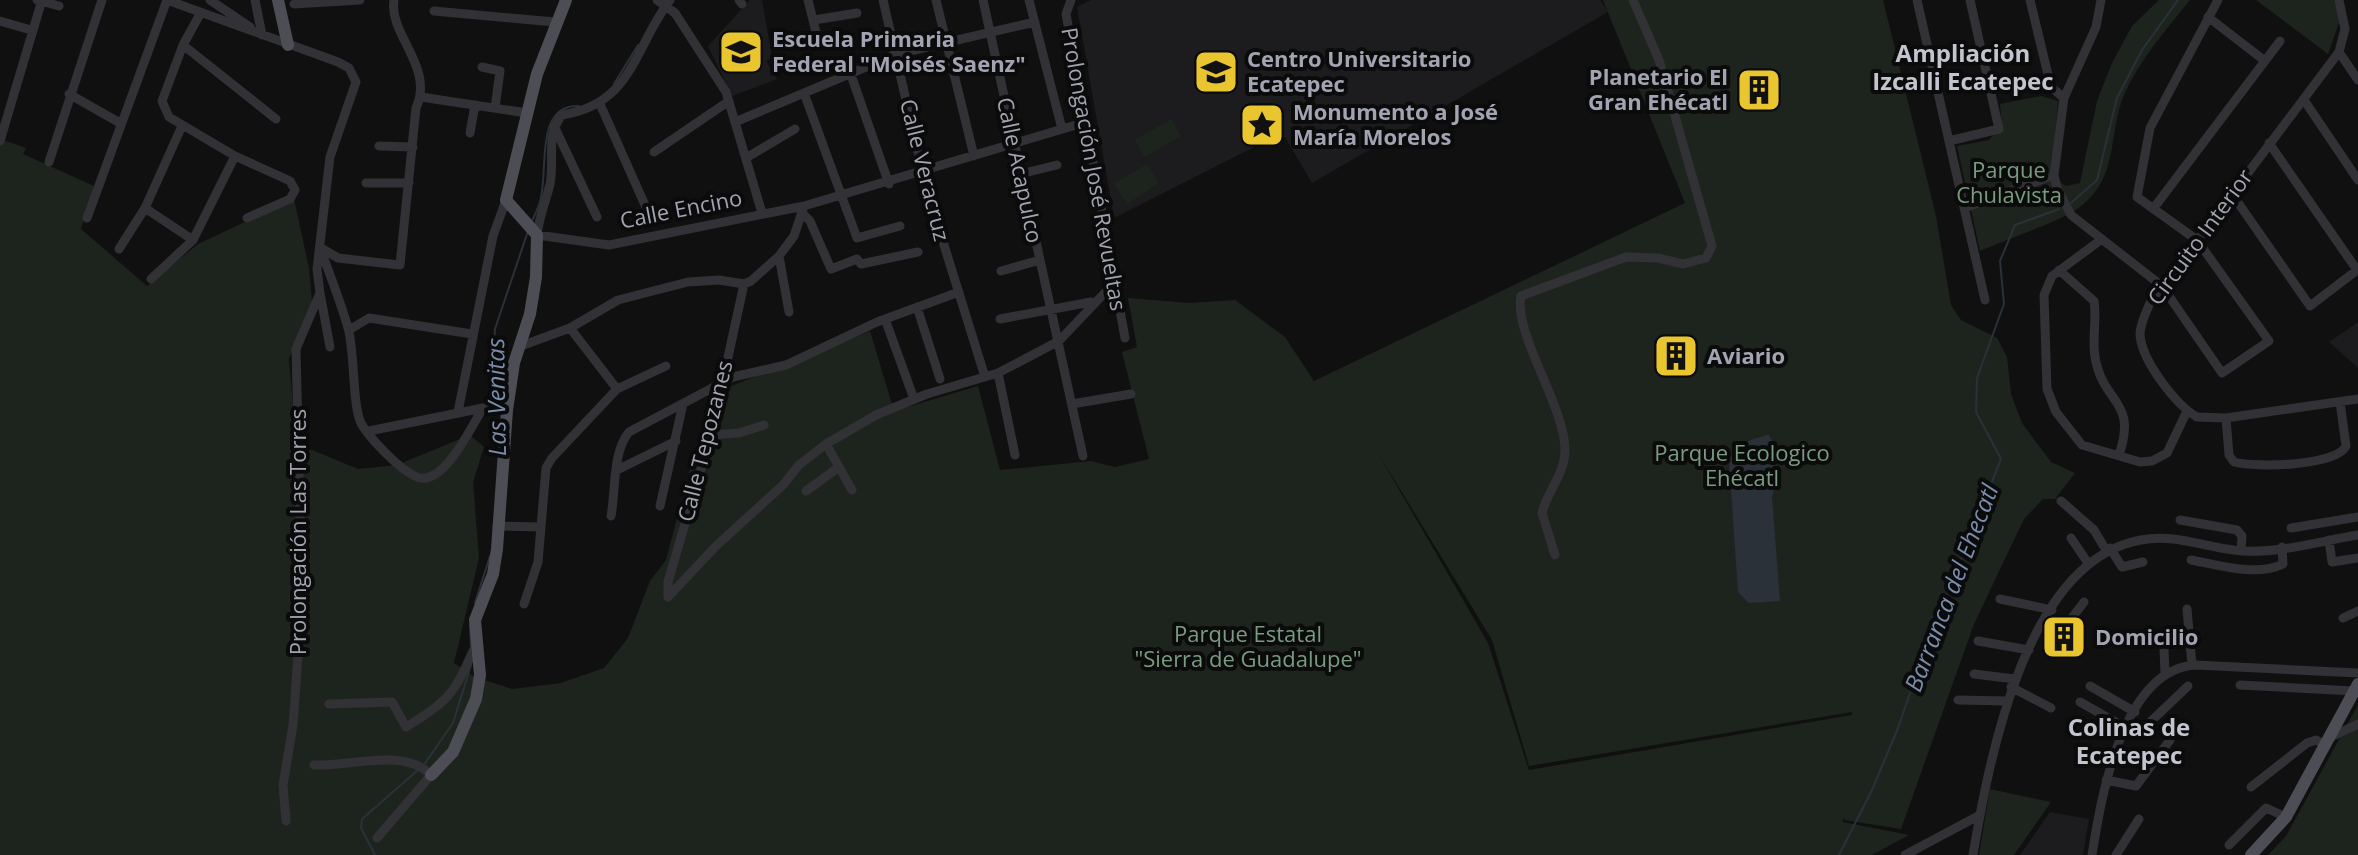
<svg xmlns="http://www.w3.org/2000/svg" width="2358" height="855" font-family="'Open Sans',sans-serif">
<rect width="100%" height="100%" fill="#101011"/>
<!-- built -->
<path fill="#1c1c1e" d="M750 0H762L772 57 766 61 777 79 732 96 708 46Z
M1091 0H1600L1608 12 1312 183 1285 137H1274L1114 218 1077 7Z
M2358 322V368L2329 342Z
M2050 812 2089 819 2083 855H2020Z"/>
<!-- green -->
<path fill="#1d241e" fill-rule="evenodd" d="M1603 0H1883L1936 216 1951 305 1961 320 1997 338 2007 357 2011 394 2022 423 2051 462 2075 473 2055 499H2043L2024 519 1974 624 1901 829 1844 820 1843 816V822L1909 835 1872 855H0V139L26 148 23 154 94 186 81 229 147 286 198 244 294 199 309 268 313 313 289 358 295 433 305 447 358 469 397 465 470 435 484 447 473 482 479 558 454 663 475 677 512 689 561 683 604 668 628 638 650 581 666 560 697 443 719 391 870 331 894 411 978 386 1000 470 1091 461 1115 467 1149 459 1122 352 1137 347 1128 298 1189 303 1235 300 1285 337 1314 381 1685 203ZM1375 448 1492 640 1529 766 1852 712V715L1529 770 1488 643Z
M2159 0H2190C2166 30 2140 59 2124 95 2108 134 2119 177 2081 206 2063 221 2004 240 1980 251L1957 146 1989 140 2002 125 2000 104 2041 96 2058 101 2052 177 2066 186 2080 183 2097 101 2112 63 2132 26Z
M2256 0H2334L2341 17 2328 54Z
M1171 119 1181 136 1144 157 1135 140Z
M1147 164 1159 183 1127 204 1114 184Z
M2358 705V855H2268L2286 836Z
M1990 789 2051 802 2014 855H1979Z"/>
<!-- water -->
<path fill="#2a3139" d="M1769 435 1772 441 1775 487 1772 497 1780 601 1749 603 1738 592 1729 460C1735 445 1753 438 1769 435Z"/>
<g fill="none" stroke-linecap="round" stroke-linejoin="round">
<!-- stream -->
<path stroke="#2a3139" stroke-width="2" d="M614 84 638 45
M2071 203 2097 180 2117 98 2142 50 2178 0
M532 221C535 214 540 205 541 197 548 168 535 104 579 106
M501 406 493 364 495 329 528 231
M475 603 490 556
M470 625 471 647
M423 766 453 723 471 665
M375 855 361 828 362 819 418 770
M1839 855 1872 790 1898 728 1925 649 2001 459 1976 412 1977 378 2004 304 2000 261 2015 225 2059 209"/>
<!-- minor -->
<path stroke="#313136" stroke-width="9" d="M37 0 59 6
M167 0 338 62 349 68 356 82 330 157 317 269 320 293 296 349 302 599 293 725 283 785 286 821
M210 0 250 27
M255 0 262 35
M657 0 675 13 726 92 762 213
M670 0C633 49 633 104 562 115 545 137 555 158 550 184 546 201 539 217 537 235L609 245 804 206 1086 122
M739 0 742 4
M808 0 818 40
M883 0 926 187 985 377
M936 0 974 156
M983 0 1083 456
M1029 0 1062 129
M1071 0 1066 14 1125 338
M1917 0 1985 300
M2030 0 2051 87 2064 98
M2101 0 2096 27 2064 98 2054 175 2057 188 2071 215 2162 286 2222 373 2269 341 2197 240 2137 197 2150 128 2218 0
M2339 0 2345 29 2339 52 2150 303C2146 312 2141 322 2140 333 2140 359 2176 405 2197 417L2226 418 2358 399
M294 4 360 0
M434 11 555 22
M200 14 183 45 162 101 169 117 235 156 290 181 295 190 290 199 247 218
M2208 17 2265 61
M814 20 857 13
M0 21 31 30
M183 45 276 119
M2339 52 2358 80
M482 67 500 71 495 108
M850 72 889 184
M804 93 857 238 900 226
M69 94 120 123
M421 97 527 113
M2304 100 2358 180
M600 104 649 214
M735 122 897 54 1035 22
M554 126 597 217
M470 133 475 105
M0 141 42 0
M1949 141 1999 129 1970 0
M379 146 413 147
M654 152 729 101
M746 158 795 129
M49 162 102 0
M1020 174 1057 165
M366 183H409
M2232 194 2310 306 2357 270 2269 143
M145 208 193 240
M1964 208 2054 175
M2153 209 2280 41
M804 215 810 221 831 269 857 259 861 264 918 252
M87 218 167 0
M2102 239 2052 276 2044 295 2047 389 2056 412 2082 445 2140 462 2152 461 2167 453 2187 411
M321 248 338 258 400 265 416 108C435 67 388 34 394 0
M119 249 145 208 182 126
M322 253C331 278 341 303 348 328 355 351 352 409 362 425 371 439 409 482 426 478 450 473 471 427 483 408
M779 256 789 312
M2059 270 2094 301C2097 319 2092 338 2095 357 2103 405 2138 399 2119 455
M1001 271 1040 260
M151 279 193 240 235 156
M320 293 330 347
M917 307 940 379
M885 319 914 399
M1000 319 1091 302
M570 328 617 389
M349 330 369 318 472 334
M518 347 570 328 618 300 688 282 719 280 744 284 751 281 779 256 794 236 804 206
M998 373 1015 455
M1072 404 1131 394
M458 412 493 236 506 200
M2226 418 2229 455 2234 462C2255 468 2337 466 2346 446L2340 402
M369 431 483 408 507 410
M711 435 739 433 764 425
M826 444 852 490
M617 470 676 441
M806 491 839 467
M2061 501 2094 530 2106 550
M660 506 683 404
M611 516C616 490 612 453 629 432L733 377 786 365 877 322 959 292
M2180 520 2237 530 2242 536 2241 551
M497 526 541 527
M2291 528 2358 517
M2071 538 2088 563
M2329 540 2332 562 2358 558
M2110 548 2122 567 2143 562
M1555 555 1542 513C1547 491 1565 474 1565 450 1565 406 1513 333 1521 296L1626 257 1658 258 1683 264 1706 258 1712 246 1659 60 1633 0
M2191 560C2218 565 2257 577 2283 564L2282 547
M668 597 716 546 783 485 799 465 826 444 876 415 927 394 998 373 1059 341 1115 282
M668 597V582L711 435 744 284
M2000 599 2052 610
M524 604 538 562 546 468 552 458 617 389 666 366
M2187 609 2192 665
M2343 618 2358 611
M2045 622 2064 628 2084 602
M1978 641 2029 650
M2164 648 2165 674
M1974 674 2015 679
M2240 685 2354 691
M2090 686 2135 712
M2011 687 2051 708
M1958 700 2006 701
M2080 702 2126 728
M329 704 392 702 406 727C454 697 454 693 477 642
M2129 723 2145 727 2188 686
M2329 738 2358 724
M314 765C348 767 405 747 431 775L377 838
M2106 780 2136 786 2170 740
M2251 787 2307 743 2316 740 2324 744
M2229 845 2266 808 2286 817
M1905 855 1980 815
M1973 855C1989 759 2026 560 2141 540 2177 533 2208 549 2243 551 2281 553 2321 541 2358 535
M2092 855C2101 798 2122 669 2196 665L2358 673
M2116 855 2139 819"/>
<!-- major -->
<path stroke="#4d4e55" stroke-width="12" d="M278 0 288 45
M431 775 453 752 476 699 480 675 475 620 493 574 497 549 507 410 514 363 530 314 536 277 537 235 506 200 537 74 566 0
M2251 855 2286 817 2358 684"/>
</g>
<!-- icons -->
<defs>
<g id="school-square" transform="scale(2.3)"><rect x="-9" y="-9" width="18" height="18" rx="4" fill="#e9c530" stroke="#0b0b0c"/><path d="M0-5L7-2L0 1L-7-2ZM-4 1L0 2.5L4 1V4Q0 6-4 4Z" fill="#111"/></g>
<g id="university-square" transform="scale(2.3)"><rect x="-9" y="-9" width="18" height="18" rx="4" fill="#e9c530" stroke="#0b0b0c"/><path d="M0-5L7-2L0 1L-7-2ZM-4 1L0 2.5L4 1V4Q0 6-4 4Z" fill="#111"/></g>
<g id="building-square" transform="scale(2.3)"><rect x="-9" y="-9" width="18" height="18" rx="4" fill="#e9c530" stroke="#0b0b0c"/><path d="M-4-6H4V6H1V3H-1V6H-4ZM-2.5-4.3h1.7v1.8h-1.7ZM.8-4.3h1.7v1.8H.8ZM-2.5-1h1.7V.8h-1.7ZM.8-1h1.7V.8H.8Z" fill="#111"/></g>
<g id="sight-square" transform="scale(2.3)"><rect x="-9" y="-9" width="18" height="18" rx="4" fill="#e9c530" stroke="#0b0b0c"/><path d="M0-6L1.8-2.2L6-1.7L2.9 1.2L3.7 5.4L0 3.3L-3.7 5.4L-2.9 1.2L-6-1.7L-1.8-2.2Z" fill="#111"/></g>
</defs>
<g fill-rule="evenodd">
<use href="#school-square" x="741" y="52"/>
<use href="#university-square" x="1216" y="72"/>
<use href="#building-square" x="1759" y="90"/>
<use href="#sight-square" x="1262" y="125"/>
<use href="#building-square" x="1676" y="356"/>
<use href="#building-square" x="2064" y="637"/>
</g>
<g text-anchor="middle" stroke-width="8" stroke-linejoin="round" paint-order="stroke">
<!-- poi labels -->
<g font-size="22" font-weight="bold" fill="#a2a4b2" stroke="#0b0b0c" text-anchor="start">
<text x="772" y="47">Escuela Primaria<tspan x="772" dy="25">Federal "Moisés Saenz"</tspan></text>
<text x="1247" y="67">Centro Universitario<tspan x="1247" dy="25">Ecatepec</tspan></text>
<text x="1728" y="85" text-anchor="end">Planetario El<tspan x="1728" dy="25">Gran Ehécatl</tspan></text>
<text x="1293" y="120">Monumento a José<tspan x="1293" dy="25">María Morelos</tspan></text>
<text x="1707" y="364">Aviario</text>
<text x="2095" y="645">Domicilio</text>
</g>
<!-- street labels -->
<g font-size="22" fill="#a2a4b2" stroke="#0b0b0c">
<text transform="translate(1094 169) rotate(80)" y="8">Prolongación José Revueltas</text>
<text transform="translate(925 170) rotate(76)" y="8">Calle Veracruz</text>
<text transform="translate(1020 170) rotate(78)" y="8">Calle Acapulco</text>
<text transform="translate(681 209) rotate(-11)" y="8">Calle Encino</text>
<text transform="translate(2200 237) rotate(-54)" y="8">Circuito Interior</text>
<text transform="translate(705 441) rotate(-76)" y="8">Calle Tepozanes</text>
<text transform="translate(298 532) rotate(-90)" y="8">Prolongación Las Torres</text>
</g>
<!-- park labels -->
<g font-size="22" fill="#799c80" stroke="#0b0b0c">
<text x="2009" y="178">Parque<tspan x="2009" dy="25">Chulavista</tspan></text>
<text x="1742" y="461">Parque Ecologico<tspan x="1742" dy="25">Ehécatl</tspan></text>
<text x="1248" y="642">Parque Estatal<tspan x="1248" dy="25">"Sierra de Guadalupe"</tspan></text>
</g>
<!-- neighbourhood labels -->
<g font-size="24" font-weight="bold" fill="#c2c4ce" stroke="#0b0b0c">
<text x="1963" y="62">Ampliación<tspan x="1963" dy="28">Izcalli Ecatepec</tspan></text>
<text x="2129" y="736">Colinas de<tspan x="2129" dy="28">Ecatepec</tspan></text>
</g>
<!-- water labels -->
<g font-size="24" font-style="italic" fill="#798dac" stroke="#0b0b0c">
<text transform="translate(497 397) rotate(-91)" y="8">Las Venitas</text>
<text transform="translate(1952 588) rotate(-69)" y="8">Barranca del Ehecatl</text>
</g>
</g>
</svg>
